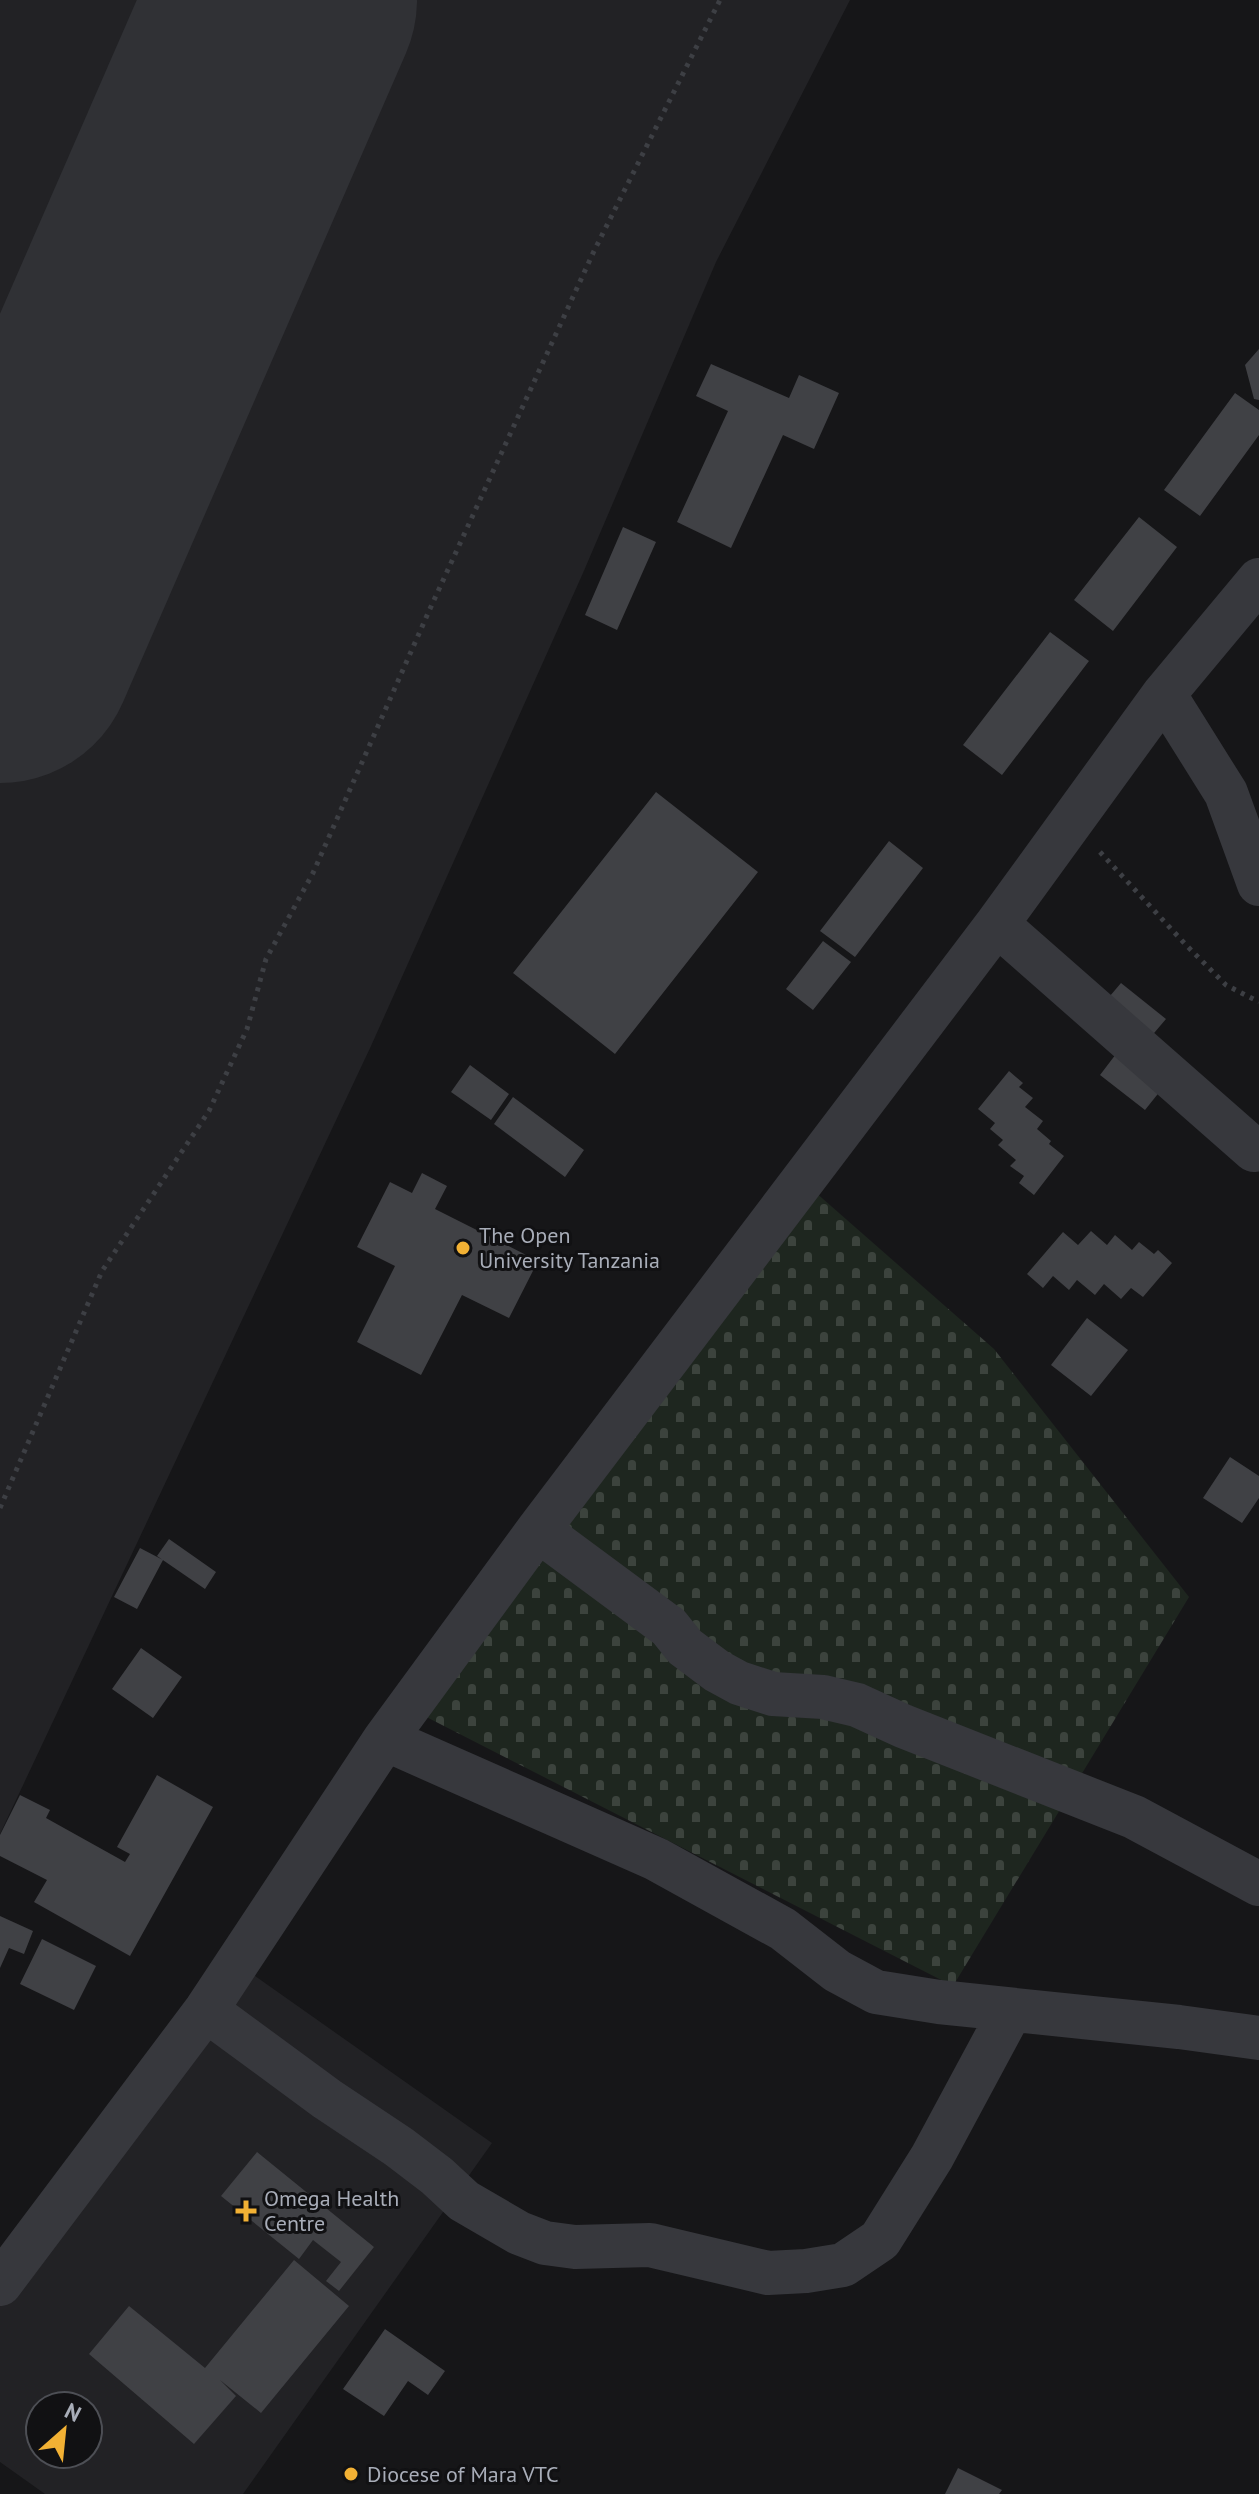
<svg xmlns="http://www.w3.org/2000/svg" width="1259" height="2494" font-family="'PT Sans',sans-serif">
<defs>
<pattern id="cemetery-stones" width="16" height="16" patternUnits="userSpaceOnUse" patternTransform="scale(2)"><rect width="16" height="16" fill="#1e261f"/><path d="M2 7V4a2 2 0 0 1 4 0v3zM10 15v-3a2 2 0 0 1 4 0v3z" fill="#3c433d"/></pattern>
</defs>
<rect width="100%" height="100%" fill="#161618"/>
<!-- built -->
<path fill="#222225" fill-rule="evenodd" d="M0 0H850L716 262 583 573 371 1046 0 1834Z
M228 1957 492 2143 243 2494H45L0 2462V2279ZM40 2406H88V2454H40Z"/>
<!-- cemetery -->
<path fill="url(#cemetery-stones)" d="M790 1170 994 1349 1189 1597 953 1986 399 1703Z"/>
<g fill="none" stroke-linecap="round" stroke-linejoin="round">
<!-- runway -->
<path stroke="#303135" stroke-width="268" d="M0 649 283 0"/>
</g>
<!-- building -->
<path fill="#404145" d="M1259 349V400L1254 399 1245 365Z
M711 364 789 398 799 375 839 393 814 449 783 435 731 548 677 522 728 411 696 396Z
M1235 393 1259 410V435L1200 516 1164 490Z
M1139 517 1177 547 1113 631 1074 600Z
M623 527 656 542 617 630 585 615Z
M1050 632 1089 661 1002 775 963 745Z
M656 792 758 872 615 1054 513 973Z
M889 841 923 868 855 957 820 931Z
M823 941 851 962 813 1010 786 989Z
M1121 983 1166 1019 1149 1039 1104 1003Z
M1116 1054 1161 1090 1145 1110 1100 1075Z
M470 1065 509 1094 491 1120 451 1092Z
M1009 1071 1023 1083 1019 1087 1033 1098 1025 1107 1043 1121 1037 1129 1051 1141 1049 1144 1064 1156 1034 1195 1019 1183 1024 1176 1010 1166 1016 1160 998 1145 1003 1140 990 1129 995 1123 978 1109Z
M513 1097 584 1150 565 1177 494 1124Z
M422 1173 447 1186 435 1209 538 1261 509 1318 462 1295 421 1375 357 1342 395 1266 357 1247 390 1182 412 1193Z
M1091 1231 1107 1245 1115 1235 1132 1250 1139 1242 1154 1254 1158 1250 1172 1263 1143 1297 1131 1288 1121 1299 1104 1284 1095 1295 1077 1280 1069 1290 1053 1276 1043 1288 1027 1274 1063 1232 1078 1245Z
M1087 1318 1128 1350 1091 1396 1051 1365Z
M1230 1457 1259 1476V1498L1242 1523 1203 1498Z
M169 1539 216 1572 205 1589 157 1556Z
M140 1548 163 1560 137 1609 114 1597Z
M141 1648 182 1677 153 1718 112 1689Z
M157 1775 213 1807 130 1956 34 1902 47 1880 0 1856V1835L20 1795 50 1810 46 1818 125 1862 130 1854 117 1847Z
M0 1916 33 1931 24 1954 9 1948 0 1968Z
M42 1939 96 1966 74 2010 20 1984Z
M257 2152 374 2247 339 2291 326 2281 341 2262 313 2240 299 2259 221 2196Z
M294 2260 349 2306 261 2413 220 2380 236 2396 194 2444 89 2354 129 2306 205 2368Z
M385 2329 445 2371 428 2395 408 2381 384 2416 343 2389Z
M958 2468 1002 2490 999 2494H945Z"/>
<g fill="none" stroke-linecap="round" stroke-linejoin="round">
<!-- path -->
<path stroke="#3d3f44" stroke-width="5" stroke-dasharray="4 6" stroke-linecap="butt" d="M1100 852 1186 945 1226 985 1259 1002
M0 1508 102 1271 209 1111 247 1029 266 959 313 873 429 611 594 251 720 0"/>
<!-- minor -->
<path stroke="#37383d" stroke-width="44" d="M1164 694 1226 793 1259 884
M997 924 1254 1150
M538 1530 669 1627 685 1647 717 1671 739 1683 773 1694 823 1697 857 1705 903 1726 1134 1817 1259 1884
M385 1739 656 1859 783 1929 837 1971 876 1992 939 2002 1179 2027 1259 2038
M206 2010 327 2099 399 2147 437 2176 464 2201 519 2233 545 2243 575 2247 650 2245 768 2273 806 2271 843 2265 880 2240 932 2157 1011 2010
M0 2284 206 2010 385 1739 538 1530 997 924 1164 694 1259 580"/>
</g>
<!-- markers -->
<g fill="#f2b134" stroke="#111113" stroke-width="3">
<circle cx="463" cy="1248" r="8"/>
<path d="M242 2199h8v8h8v8h-8v8h-8v-8h-8v-8h8z"/>
<circle cx="351" cy="2474" r="8"/>
</g>
<g text-anchor="middle" stroke-width="6" stroke-linejoin="round" paint-order="stroke">
<!-- poi labels -->
<g font-size="22" fill="#a8adb8" stroke="#111113" text-anchor="start">
<text x="479" y="1243">The Open<tspan x="479" dy="25">University Tanzania</tspan></text>
<text x="264" y="2206">Omega Health<tspan x="264" dy="25">Centre</tspan></text>
<text x="367" y="2482">Diocese of Mara VTC</text>
</g>
</g>
<!-- north arrow -->
<g transform="translate(64 2430) rotate(27)"><circle r="38" fill="#111113" stroke="#4d4f55" stroke-width="2"/>
<path d="M0-6L14 30L0 20L-14 30Z" fill="#f2b134"/>
<text y="-12" font-size="22" font-weight="bold" text-anchor="middle" fill="#a8adb8">N</text>
</g>
</svg>
